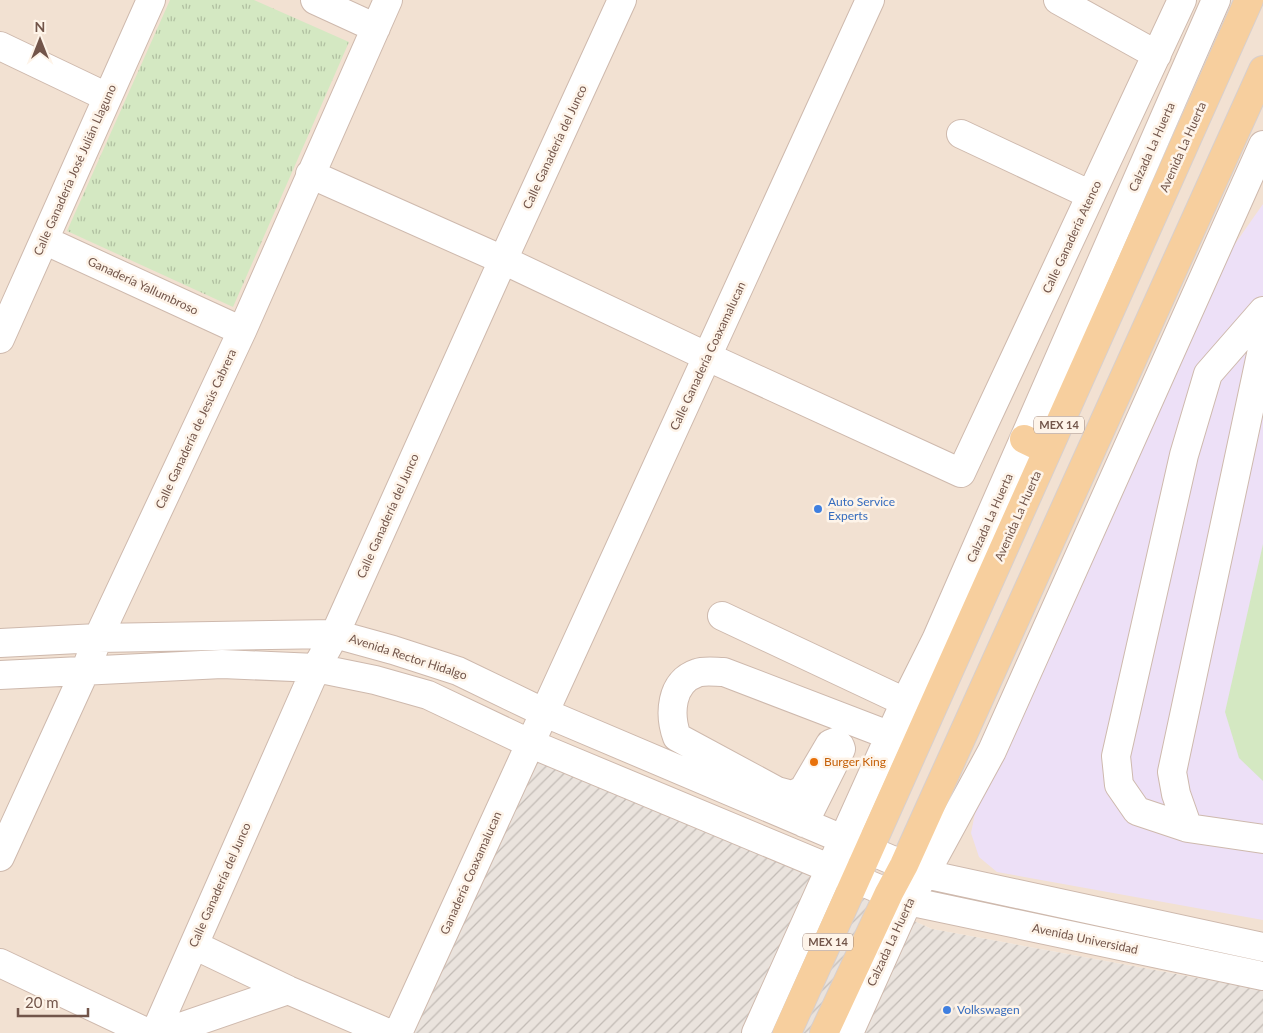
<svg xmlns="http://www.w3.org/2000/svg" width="1263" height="1033" font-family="Lato,sans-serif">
<defs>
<pattern id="industrial-furrows" width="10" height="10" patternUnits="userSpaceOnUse" patternTransform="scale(1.25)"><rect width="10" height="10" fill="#eae3dd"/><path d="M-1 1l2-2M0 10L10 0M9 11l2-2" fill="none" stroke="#c2bbb5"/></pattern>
<pattern id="grass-tufts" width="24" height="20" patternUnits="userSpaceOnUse" patternTransform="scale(1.25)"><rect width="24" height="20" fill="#d4e8c2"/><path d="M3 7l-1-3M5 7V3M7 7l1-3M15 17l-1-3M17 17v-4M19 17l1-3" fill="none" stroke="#b0bfa0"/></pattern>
</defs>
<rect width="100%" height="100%" fill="#fbf0e3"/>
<!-- residential -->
<path fill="#f2e1d2" d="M0 0H1263V990L932 929 532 752 411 1033H0Z"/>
<!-- industrial -->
<path fill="url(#industrial-furrows)" d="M532 752 932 929 1263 990V1033H411Z"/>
<!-- education -->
<path fill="#ede0f7" d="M1263 204V920L997 872 979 857 971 833 976 808 1230 251Z"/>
<!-- grass -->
<path fill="url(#grass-tufts)" d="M170 0H254L349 42 233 307 67 231Z"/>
<!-- garden -->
<path fill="#d4e8c2" d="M1263 544V781L1239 758 1225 712Z"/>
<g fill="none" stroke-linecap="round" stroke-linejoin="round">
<!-- minor casing -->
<g stroke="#ceb9ad" stroke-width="30">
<path id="minor" d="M315 0 376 28
M1058 0 1157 55
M0 46 107 97
M961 134 1091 195
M310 174 503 260 708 357 961 473 1182 0
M44 240 242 331
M0 339 151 0
M1263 345 1172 772 1176 794 1188 828 1263 839
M722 616 905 702
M0 643 98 638 335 634 393 650 458 671 543 712 925 874 1263 947
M0 675 222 664 316 668 375 680 428 695 529 743 908 901 1263 976
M804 823 841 749 840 746 835 742 830 744 803 790 792 795 777 791 677 737C669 715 670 682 697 673 705 670 716 672 724 672L891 736
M1188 828 1137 811 1119 785 1116 756 1184 455 1208 374 1263 311
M0 857 85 671 98 638 242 331 388 0
M194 945 288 990 388 1033
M0 963 148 1033
M155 1033 316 668 335 634 503 260 622 0
M163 1033 288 990
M398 1033 870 0
M756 1033 905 702 936 640 1216 0
M849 1033 908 901 925 874 992 751 1263 145"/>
</g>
<!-- major casing -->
<g stroke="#d8cfcc" stroke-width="30">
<path id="major" d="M1024 439 1047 450
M787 1033 1249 0
M824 1033 889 893 904 865 1263 70"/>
</g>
<!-- minor -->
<use href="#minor" stroke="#fff" stroke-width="28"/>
<!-- major -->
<use href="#major" stroke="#f7cf9e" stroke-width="28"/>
</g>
<!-- markers -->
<g fill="#3f7fe0" stroke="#fef4e9" stroke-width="2">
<circle cx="818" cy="509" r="5"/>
<circle cx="947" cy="1010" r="5"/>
</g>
<circle fill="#e8710a" stroke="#fef4e9" stroke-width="2" cx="814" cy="762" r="5"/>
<g text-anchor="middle" stroke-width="5" stroke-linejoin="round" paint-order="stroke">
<!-- shield labels -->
<g fill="#fef4e9" stroke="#9c857a" stroke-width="1">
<rect x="1034" y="416.5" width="50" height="17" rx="4"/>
<rect x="803" y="933.5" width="50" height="17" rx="4"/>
</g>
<g font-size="11" font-weight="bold" fill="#72554a">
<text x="1059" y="429">MEX 14</text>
<text x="828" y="946">MEX 14</text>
</g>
<!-- street labels -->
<g font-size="12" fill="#72554a" stroke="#fef4e9">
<text transform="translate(555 147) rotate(-65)" y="4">Calle Ganadería del Junco</text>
<text transform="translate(1152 147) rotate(-66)" y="4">Calzada La Huerta</text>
<text transform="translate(1183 147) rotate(-66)" y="4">Avenida La Huerta</text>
<text transform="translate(75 170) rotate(-66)" y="4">Calle Ganadería José Julián Llaguno</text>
<text transform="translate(1072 237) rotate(-65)" y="4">Calle Ganadería Atenco</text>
<text transform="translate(143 286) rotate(25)" y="4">Ganadería Yallumbroso</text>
<text transform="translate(708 356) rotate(-65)" y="4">Calle Ganadería Coaxamalucan</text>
<text transform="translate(196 429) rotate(-65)" y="4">Calle Ganadería de Jesús Cabrera</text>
<text transform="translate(388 516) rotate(-66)" y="4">Calle Ganadería del Junco</text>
<text transform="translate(1018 516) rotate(-66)" y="4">Avenida La Huerta</text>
<text transform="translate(990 518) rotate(-66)" y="4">Calzada La Huerta</text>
<text transform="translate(408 657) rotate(18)" y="4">Avenida Rector Hidalgo</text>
<text transform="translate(471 873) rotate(-66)" y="4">Ganadería Coaxamalucan</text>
<text transform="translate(220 885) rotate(-66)" y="4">Calle Ganadería del Junco</text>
<text transform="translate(1085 939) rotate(12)" y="4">Avenida Universidad</text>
<text transform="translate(891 942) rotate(-65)" y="4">Calzada La Huerta</text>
</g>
<!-- shop labels -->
<g font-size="12" fill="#366cbe" stroke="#fef4e9" text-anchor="start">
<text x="828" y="506">Auto Service<tspan x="828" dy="14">Experts</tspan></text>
<text x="957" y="1014">Volkswagen</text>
</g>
<!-- food labels -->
<g font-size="12" fill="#c56008" stroke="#fef4e9" text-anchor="start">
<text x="824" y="766">Burger King</text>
</g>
</g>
<!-- north arrow -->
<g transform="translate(40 40)" stroke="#fef4e9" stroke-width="4" paint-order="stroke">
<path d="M0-4L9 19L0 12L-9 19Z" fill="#72554a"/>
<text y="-8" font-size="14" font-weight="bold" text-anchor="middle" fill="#72554a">N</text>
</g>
<!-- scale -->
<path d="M18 1008v8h70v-8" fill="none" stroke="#72554a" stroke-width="2.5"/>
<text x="25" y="1008" font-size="15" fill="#72554a" stroke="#fef4e9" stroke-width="4" paint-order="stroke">20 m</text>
</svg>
